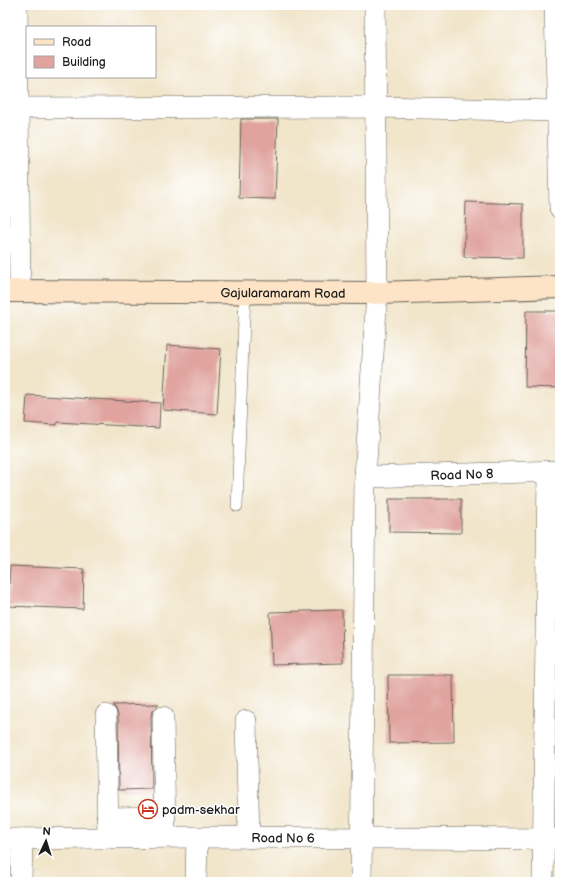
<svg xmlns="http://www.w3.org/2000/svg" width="565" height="887" font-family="'Balsamiq Sans',sans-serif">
<rect width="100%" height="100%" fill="#fff"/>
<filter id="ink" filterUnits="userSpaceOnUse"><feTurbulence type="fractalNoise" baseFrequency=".025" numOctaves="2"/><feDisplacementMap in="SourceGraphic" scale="8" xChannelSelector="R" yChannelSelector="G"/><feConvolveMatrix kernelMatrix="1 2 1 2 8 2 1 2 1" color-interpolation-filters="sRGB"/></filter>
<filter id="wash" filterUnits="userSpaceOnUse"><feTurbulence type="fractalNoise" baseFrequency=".012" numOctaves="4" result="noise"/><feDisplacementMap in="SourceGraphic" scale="16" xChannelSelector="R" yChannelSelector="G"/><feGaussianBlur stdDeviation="0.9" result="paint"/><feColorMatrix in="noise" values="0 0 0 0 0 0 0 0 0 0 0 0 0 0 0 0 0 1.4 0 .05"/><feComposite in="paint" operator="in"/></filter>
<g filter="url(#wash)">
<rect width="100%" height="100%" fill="#f1e5ca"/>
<g id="blocks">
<!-- building -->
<path fill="#e0a39e" d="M241 119H278L275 199 239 198Z
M466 202 523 204V258L464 257Z
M526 311H560V388L525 387Z
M167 345 221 349 217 414 163 410Z
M27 395 160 403 159 428 57 422V425L25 423Z
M389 499H461V533L389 532Z
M10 566 84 569 83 609 8 606Z
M342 610 343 663 272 665 270 612Z
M388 675H453L454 742 389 743Z
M158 704V706L152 712 151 717 152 789 119 790 118 715 116 709 113 705Z"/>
</g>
</g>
<g filter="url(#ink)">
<use href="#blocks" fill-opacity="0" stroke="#676259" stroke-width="1"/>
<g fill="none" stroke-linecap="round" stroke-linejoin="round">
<!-- service casing -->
<g stroke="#676259" stroke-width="12">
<path id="service" d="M237 506 245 292"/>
</g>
<!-- minor casing -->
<g stroke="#676259" stroke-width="22">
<g id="minor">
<path d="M17 5 20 291"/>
<path d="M555 5 560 208"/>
<path d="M18 108 376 107 560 111"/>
<path id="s1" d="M365 477 560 471"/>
<path d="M106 715 108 838"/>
<path d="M163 717 165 837"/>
<path d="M246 721 249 838"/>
<path d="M107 818 165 817"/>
<path id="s2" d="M5 839 197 837 560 839"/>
<path d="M21 882 22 839"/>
<path d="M196 882 197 837"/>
<path d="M361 882 365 477 377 293 375 5"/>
<path d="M543 882 548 472"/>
</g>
</g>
<!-- secondary casing -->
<g stroke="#676259" stroke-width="24">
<g id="secondary">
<path id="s3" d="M5 291 377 293 560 287"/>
</g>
</g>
<!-- service -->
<use href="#service" stroke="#fff" stroke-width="11"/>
<!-- minor -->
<use href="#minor" stroke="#fff" stroke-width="21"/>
<!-- secondary -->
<use href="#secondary" stroke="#fee4c6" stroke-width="22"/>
</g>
</g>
<!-- icons -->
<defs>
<g id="hotel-ring" transform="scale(1)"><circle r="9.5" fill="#fff" stroke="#c8321e" stroke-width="1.5"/><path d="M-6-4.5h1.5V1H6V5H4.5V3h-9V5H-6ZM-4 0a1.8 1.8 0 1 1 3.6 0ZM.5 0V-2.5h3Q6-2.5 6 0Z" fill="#c8321e"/></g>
</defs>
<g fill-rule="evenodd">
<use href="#hotel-ring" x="148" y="809"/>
</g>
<g text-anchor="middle" stroke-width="3" stroke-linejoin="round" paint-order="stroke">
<!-- street labels -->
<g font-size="13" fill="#1c1c1c" stroke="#fff">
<text dy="5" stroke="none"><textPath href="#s3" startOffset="278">Gajularamaram Road</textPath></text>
<text dy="5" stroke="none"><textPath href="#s1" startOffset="97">Road No 8</textPath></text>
<text dy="5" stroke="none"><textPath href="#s2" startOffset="278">Road No 6</textPath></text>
</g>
<!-- poi labels -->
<g font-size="13" fill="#1c1c1c" stroke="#fff" text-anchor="start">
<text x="162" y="814">padm-sekhar</text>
</g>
</g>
<!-- margin -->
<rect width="565" height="887" fill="none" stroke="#fff" stroke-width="20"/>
<!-- legend -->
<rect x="26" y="26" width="130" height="52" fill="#ffffff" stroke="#a4a4a4"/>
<rect x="34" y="39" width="20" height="6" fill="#fee4c6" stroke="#a4a4a4"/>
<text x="62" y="46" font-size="12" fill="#1c1c1c">Road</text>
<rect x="34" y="56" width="20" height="12" fill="#e0a39e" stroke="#a4a4a4"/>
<text x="62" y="66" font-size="12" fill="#1c1c1c">Building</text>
<!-- north arrow -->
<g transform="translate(46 841) rotate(4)" stroke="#ffffff" stroke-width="3" paint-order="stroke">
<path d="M0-3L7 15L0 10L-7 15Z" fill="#1c1c1c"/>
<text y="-6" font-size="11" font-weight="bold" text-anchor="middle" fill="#1c1c1c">N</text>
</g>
</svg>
